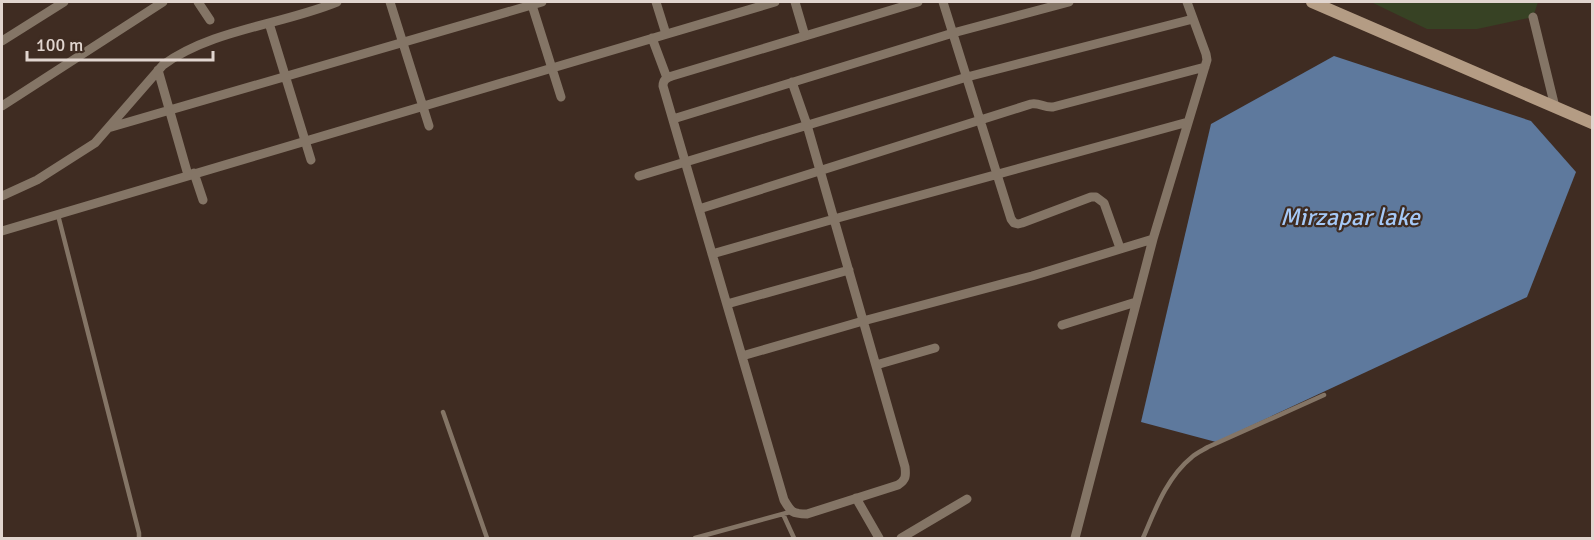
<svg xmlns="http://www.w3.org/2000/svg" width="1594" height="540" font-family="Signika,sans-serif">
<rect width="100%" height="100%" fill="#3f2c22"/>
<!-- green -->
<path fill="#374224" d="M1371 2H1538L1533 17 1477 29H1427Z"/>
<!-- water -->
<path fill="#5e799d" d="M1334 56 1531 121 1576 172 1527 297 1216 442 1141 422 1211 124Z"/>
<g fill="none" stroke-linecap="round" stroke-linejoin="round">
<!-- lane -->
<path stroke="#847566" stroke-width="4.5" d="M58 215 139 533V538
M443 412 487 538
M783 514 794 538
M695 538 790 512
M1143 538C1155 510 1167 477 1192 457 1196 453 1203 450 1208 447L1324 395"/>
<!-- street -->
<path stroke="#847566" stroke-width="9" d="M198 2 210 20
M390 2 429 126
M531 2 561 97
M656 2 666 34
M795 2 805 36
M943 2 1011 219 1014 223 1018 224 1022 223 1091 197H1096L1104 203 1120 248
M1533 17 1555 107
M269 23 311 160
M652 38 667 78
M2 41 64 2
M158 70 188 175
M792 82 807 125 905 467C906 476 906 480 898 485L807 514C792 514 791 512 784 500L663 86C663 80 666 78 672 76L918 2
M2 106 163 2
M673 119 953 33 1069 2
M108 128 542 2
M194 173 203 200
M639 176 967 77 1193 19
M2 196 37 180 95 143 163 65C213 29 281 25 337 2
M699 209 1031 104C1039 102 1044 108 1053 107L1205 67
M2 231 775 2
M712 254 834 219 1188 122
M727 304 849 270
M1062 325 1136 302
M742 356 863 321 1032 276 1153 239
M876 365 935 348
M856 498 879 538
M901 538 967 499
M1075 538 1153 239 1207 60 1206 54 1187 2"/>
<!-- secondary -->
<path stroke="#b49c84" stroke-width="12" d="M1312 2 1592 123"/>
</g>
<g text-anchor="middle" stroke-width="4.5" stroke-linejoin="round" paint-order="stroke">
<!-- water labels -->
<g font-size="24" font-style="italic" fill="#a6c9f7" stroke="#3f2c22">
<text x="1350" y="225">Mirzapar lake</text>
</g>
</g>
<!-- border -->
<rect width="1594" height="540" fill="none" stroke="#e1d5cf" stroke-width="6"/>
<!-- scale -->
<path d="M27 51v9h186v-9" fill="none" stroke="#e1d5cf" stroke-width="3"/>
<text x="36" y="51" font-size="18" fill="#e1d5cf" stroke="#3f2c22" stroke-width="4.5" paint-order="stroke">100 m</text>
</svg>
